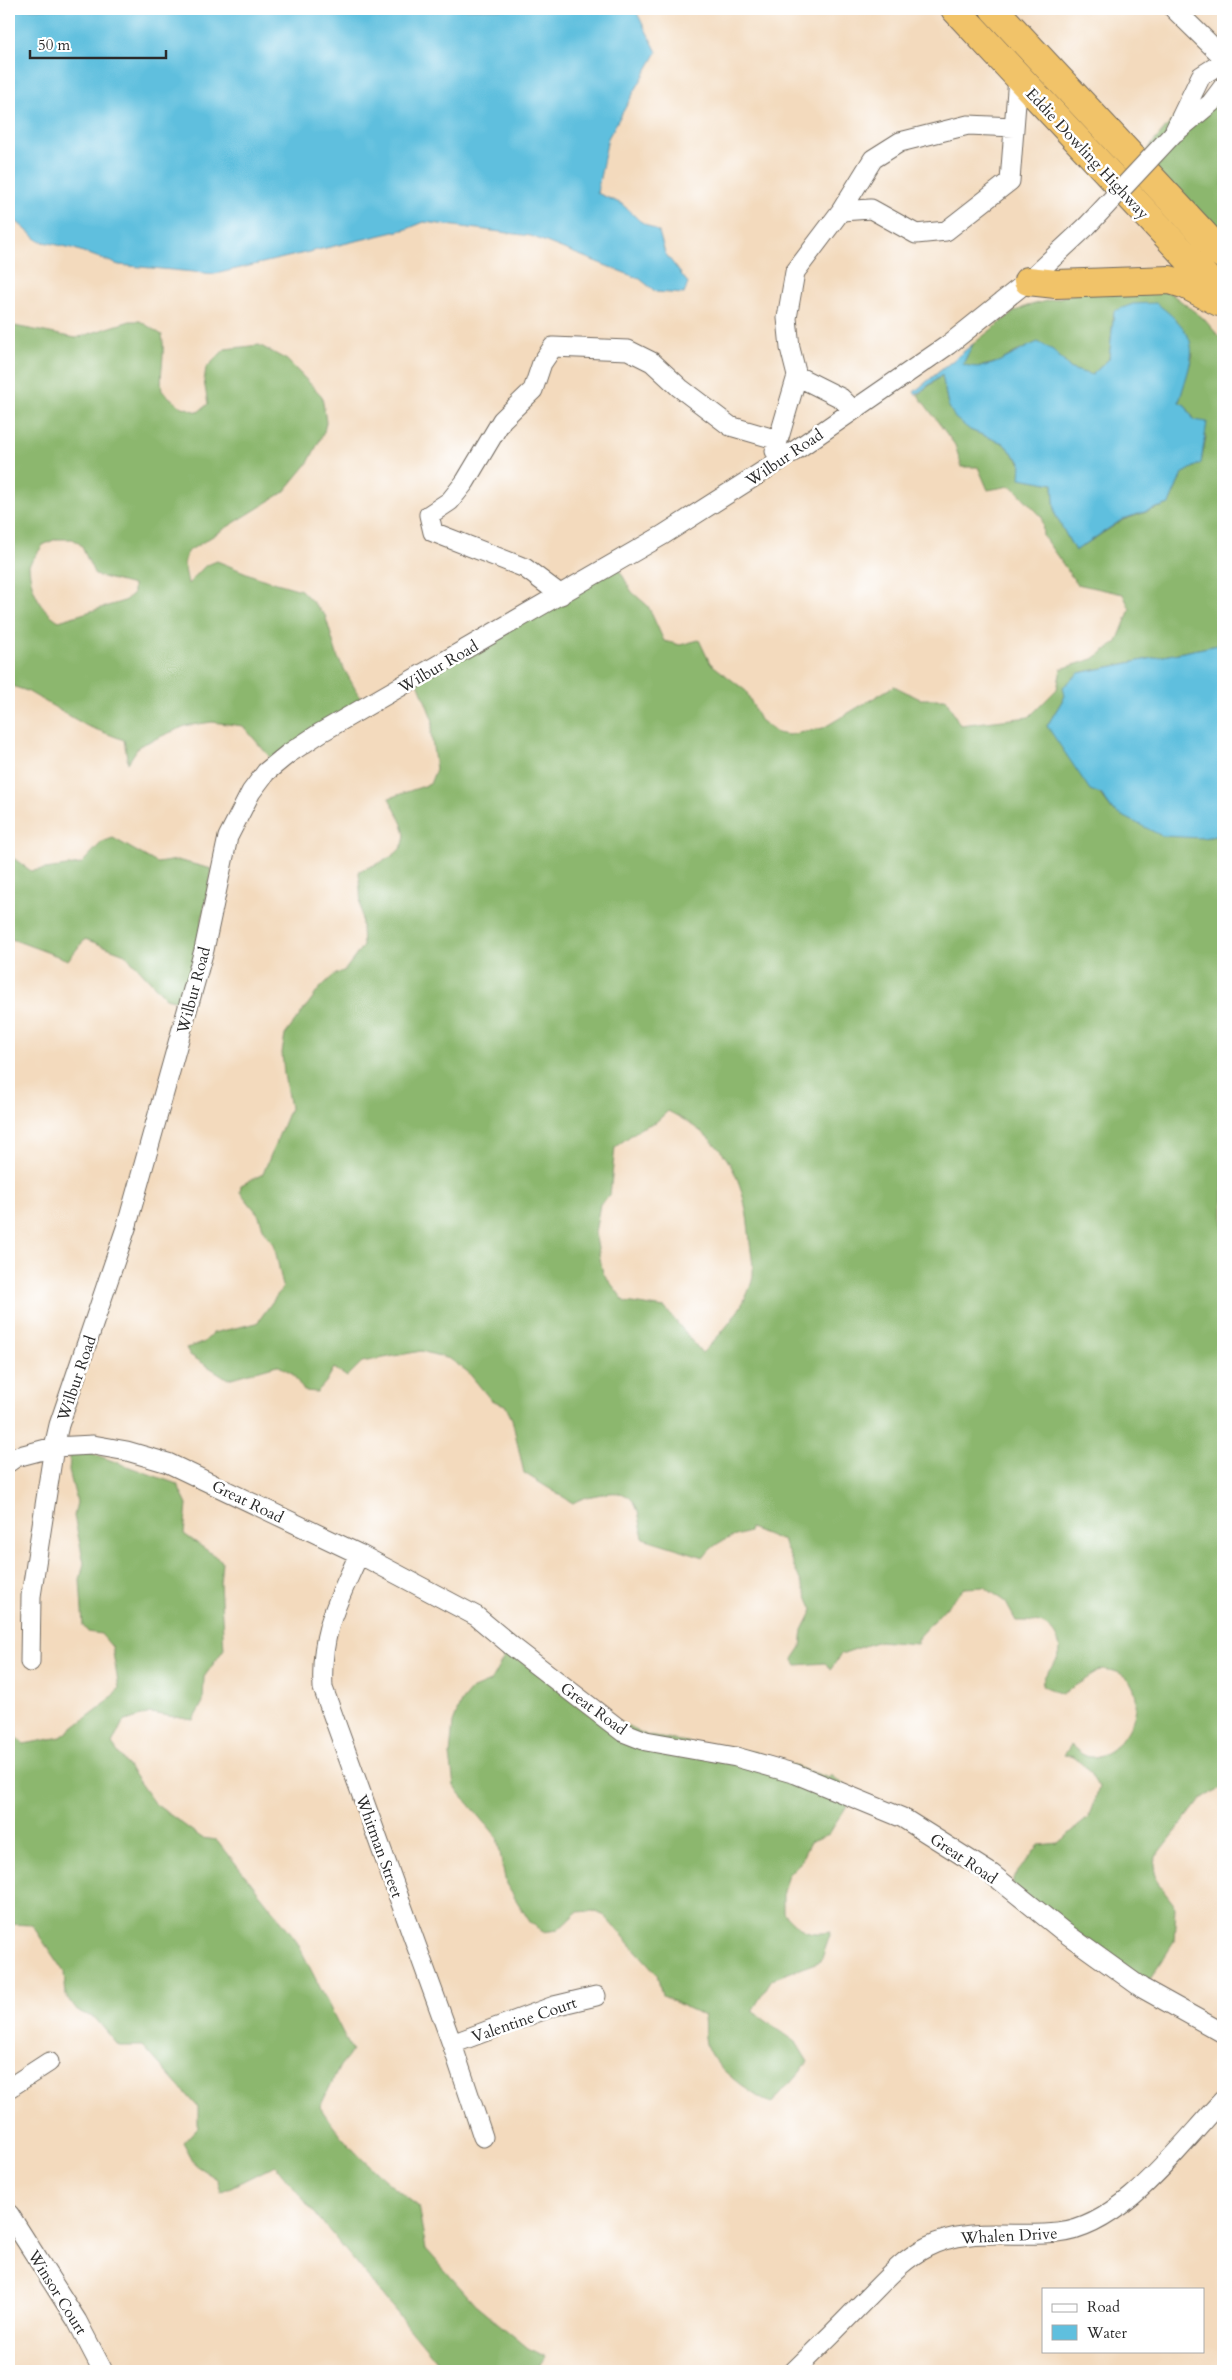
<svg xmlns="http://www.w3.org/2000/svg" width="1232" height="2380" font-family="Cardo,serif">
<rect width="100%" height="100%" fill="#fff"/>
<filter id="ink" filterUnits="userSpaceOnUse"><feTurbulence type="fractalNoise" baseFrequency=".02" numOctaves="2"/><feDisplacementMap in="SourceGraphic" scale="10" xChannelSelector="R" yChannelSelector="G"/><feConvolveMatrix kernelMatrix="1 2 1 2 8 2 1 2 1" color-interpolation-filters="sRGB"/></filter>
<filter id="wash" filterUnits="userSpaceOnUse"><feTurbulence type="fractalNoise" baseFrequency=".0096" numOctaves="4" result="noise"/><feDisplacementMap in="SourceGraphic" scale="20" xChannelSelector="R" yChannelSelector="G"/><feGaussianBlur stdDeviation="1.12" result="paint"/><feColorMatrix in="noise" values="0 0 0 0 0 0 0 0 0 0 0 0 0 0 0 0 0 1.4 0 .05"/><feComposite in="paint" operator="in"/></filter>
<g filter="url(#wash)">
<rect width="100%" height="100%" fill="#f3dabd"/>
<!-- forest -->
<path fill="#8cb76e" stroke="#5c714c" fill-rule="evenodd" d="M1223 94V255L1138 161 1188 101Z
M1093 289 1169 292 1203 318 1223 341V644L1079 673 1047 726 1113 811 1202 838 1223 835V1788L1201 1799 1156 1857 1154 1873 1159 1885 1176 1907 1174 1942 1147 1984 1013 1885V1878L1039 1845 1058 1843 1088 1818 1099 1788C1089 1773 1084 1757 1064 1755L1071 1745C1078 1751 1084 1758 1094 1757 1126 1753 1155 1695 1121 1674 1117 1671 1108 1670 1102 1669L1062 1694 1042 1686C1043 1672 1055 1666 1059 1655 1061 1649 1059 1644 1057 1639 1048 1621 1034 1621 1016 1621L1005 1601 984 1587 964 1588 919 1636 917 1644 879 1641 841 1654 831 1669 825 1663 797 1665 793 1659 801 1647 803 1630 813 1610 783 1541 750 1528 749 1532C730 1538 716 1540 704 1557L643 1538C638 1510 638 1487 602 1494 592 1496 583 1497 573 1503L524 1473 512 1419 505 1405 491 1400 468 1372 450 1359 421 1351 362 1362 347 1377 334 1368 326 1382 317 1392 304 1391 292 1373 277 1365 228 1379 190 1355 186 1348 203 1343 213 1333 257 1323 283 1287 274 1244 265 1233 258 1214 240 1192 241 1185 263 1174 290 1108 284 1074 282 1053 285 1035 320 988 334 975 345 970 363 946 359 871C376 864 410 855 404 830 401 820 394 808 389 798L430 784 436 769 431 733 433 721 417 680 616 564 632 592 648 606 664 641 680 645 699 640 710 663 746 691 760 720 777 733 789 735 823 728 894 686 920 699H946L960 725 1029 717 1057 689 1061 669 1093 659 1117 642 1130 609 1123 594 1077 584 1043 536 1042 517 1015 489 1010 486 988 490 978 467H962L955 445 918 395 942 375 948 405 970 430 1003 443 1021 463V478L1053 484 1055 514 1075 551 1123 520 1169 504 1182 474 1201 463 1206 437 1185 405 1179 402 1193 354 1114 311 1109 359 1091 376 1071 369 1053 350 1021 349 999 362 973 368 963 364 973 344 1014 312 1027 306ZM668 1111C728 1142 745 1176 750 1243 751 1254 755 1270 752 1281 744 1309 722 1333 702 1353L665 1308 625 1302 603 1273 595 1233 600 1204 610 1195 615 1147 641 1128 656 1122Z
M130 321H140L162 335C166 354 159 372 162 391L180 406 198 412 208 404 204 381 206 368 225 349 259 345 287 360 322 396 326 422 324 432 308 463 284 492 187 552 184 564 188 584 205 566 217 561 259 578 301 590 325 615 338 658 363 703 274 762 243 726 212 722 185 726 139 746 128 763 124 740 87 726 27 691 9 685V325L76 338ZM56 539H73L81 545 95 575 133 585V594L124 601 59 621C39 609 30 587 29 565L43 545Z
M113 838 157 863 177 860 212 869 186 1003 166 998 125 954 85 939 68 960 9 938V855L31 871 81 864 102 842Z
M71 1446 177 1484 187 1505 184 1534 222 1561 220 1584 224 1649 204 1677 203 1702 193 1720 150 1713 123 1722 112 1744 154 1803 202 1838 217 1840 295 1938 352 2051 340 2066 320 2107C345 2147 381 2179 418 2206L426 2249 475 2304 528 2348 545 2357 539 2364V2371H445L275 2165 221 2192 217 2179 195 2165 183 2143 198 2127V2107L143 2046H119L95 2018 77 2011 66 1996 64 1972 32 1925 9 1924V1732L24 1744 61 1737 107 1702 119 1688 112 1647 101 1634 88 1632 83 1626 80 1580 84 1563 74 1516 77 1502 69 1471Z
M507 1652 600 1712 648 1736 754 1752 829 1778 831 1775 855 1793 829 1834 810 1842 800 1862 788 1875 783 1891V1912C798 1929 807 1936 831 1932L821 1961 772 1979 752 2011 796 2042 808 2062 771 2104C751 2094 712 2067 706 2044 704 2035 705 2025 704 2016L662 1996 657 1974 605 1916 593 1911 577 1912 558 1930 543 1932 530 1922 506 1884 497 1837 454 1786 450 1755 453 1723 461 1702 471 1690 490 1682Z"/>
<!-- water -->
<path fill="#5fbfde" stroke="#457584" d="M9 9H635L657 52 608 138 597 193 622 204 640 221 659 232 665 253 688 283 684 294 656 292 640 279 531 236 424 222 407 229 215 274 119 265 72 248 39 241 9 215Z
M1156 303C1204 339 1194 351 1179 402L1185 405 1194 420 1207 422 1201 463 1182 474 1169 504 1123 519 1075 551 1055 514 1053 484 1020 478 1021 462 1003 443 970 430 955 418 948 405 942 375 916 395 914 392 973 344 963 364C988 375 1015 351 1038 342L1053 350 1071 369 1092 375 1109 359 1114 311 1133 304Z
M1223 644V835L1202 838 1162 836 1113 811 1101 794 1090 790 1047 726 1065 696 1063 687 1079 673Z"/>
</g>
<g filter="url(#ink)">
<g fill="none" stroke-linecap="round" stroke-linejoin="round">
<!-- minor casing -->
<g stroke="#71685e" stroke-width="21">
<path id="minor" d="M1174 9 1223 57
M1176 132 1211 103 1223 87
M1173 134 1201 76 1223 62
M841 211 873 159 900 142 968 125 1014 127
M797 376 841 398 853 410
M775 451 797 376 790 348 787 318 795 272 841 211 871 209 916 234 946 231 1010 181 1018 77
M561 595 525 568 433 532 429 515 450 501 465 482 502 420 533 390 542 363 553 347 628 350 652 362 680 388 730 426 778 440
M9 1462 16 1457 54 1447 93 1445 127 1451 168 1463 359 1554 476 1616 513 1647 623 1732 646 1741 736 1757 796 1774 903 1818 992 1874 1064 1932 1142 1988 1223 2033
M359 1554C337 1604 320 1631 323 1688L452 2044 483 2137
M30 1662 31 1596 54 1447 59 1425 127 1225 204 950 228 837 251 792 266 772 288 754 320 733 663 535 793 452 948 345 1028 281 1087 226
M452 2044 554 2006 596 1996
M9 2088 49 2062
M9 2214 77 2321 103 2371
M794 2371C819 2347 843 2323 867 2298 885 2280 903 2259 927 2247 967 2226 1015 2238 1058 2233 1122 2227 1180 2145 1223 2100"/>
</g>
<!-- highway casing -->
<g stroke="#71685e" stroke-width="30">
<path id="highway" d="M955 9 1223 296
M994 9 1223 255
M1028 281 1056 284 1170 280 1186 285 1219 302"/>
</g>
<!-- minor -->
<use href="#minor" stroke="#fff" stroke-width="19"/>
<!-- highway -->
<use href="#highway" stroke="#f1c369" stroke-width="28"/>
<!-- minor-bridge casing -->
<g stroke="#71685e" stroke-width="21" stroke-linecap="butt">
<path id="minor-bridge" d="M1087 226 1173 134"/>
</g>
<!-- minor-bridge -->
<use href="#minor-bridge" stroke="#fff" stroke-width="19"/>
</g>
</g>
<g text-anchor="middle" stroke-width="5" stroke-linejoin="round" paint-order="stroke">
<!-- street labels -->
<g font-size="16" fill="#2b2b2b" stroke="#fff">
<text transform="translate(1088 153) rotate(47)" y="6">Eddie Dowling Highway</text>
<text transform="translate(784 457) rotate(-34)" y="6">Wilbur Road</text>
<text transform="translate(438 666) rotate(-30)" y="6">Wilbur Road</text>
<text transform="translate(193 990) rotate(-75)" y="6">Wilbur Road</text>
<text transform="translate(76 1378) rotate(-71)" y="6">Wilbur Road</text>
<text transform="translate(248 1501) rotate(26)" y="6">Great Road</text>
<text transform="translate(594 1708) rotate(36)" y="6">Great Road</text>
<text transform="translate(380 1846) rotate(70)" y="6">Whitman Street</text>
<text transform="translate(964 1858) rotate(34)" y="6">Great Road</text>
<text transform="translate(524 2019) rotate(-19)" y="6">Valentine Court</text>
<text transform="translate(1009 2235) rotate(-3)" y="6">Whalen Drive</text>
<text transform="translate(58 2292) rotate(58)" y="6">Winsor Court</text>
</g>
</g>
<!-- margin -->
<rect width="1232" height="2380" fill="none" stroke="#fff" stroke-width="30"/>
<!-- legend -->
<rect x="1042" y="2288" width="162" height="65" fill="#ffffff" stroke="#aaaaaa"/>
<rect x="1052" y="2304" width="25" height="8" fill="#ffffff" stroke="#aaaaaa"/>
<text x="1087" y="2312" font-size="15" fill="#2b2b2b">Road</text>
<rect x="1052" y="2325" width="25" height="15" fill="#5fbfde" stroke="#aaaaaa"/>
<text x="1087" y="2338" font-size="15" fill="#2b2b2b">Water</text>
<!-- scale -->
<path d="M30 50v8h136v-8" fill="none" stroke="#2b2b2b" stroke-width="2.5"/>
<text x="38" y="50" font-size="15" fill="#2b2b2b" stroke="#ffffff" stroke-width="4" paint-order="stroke">50 m</text>
</svg>
